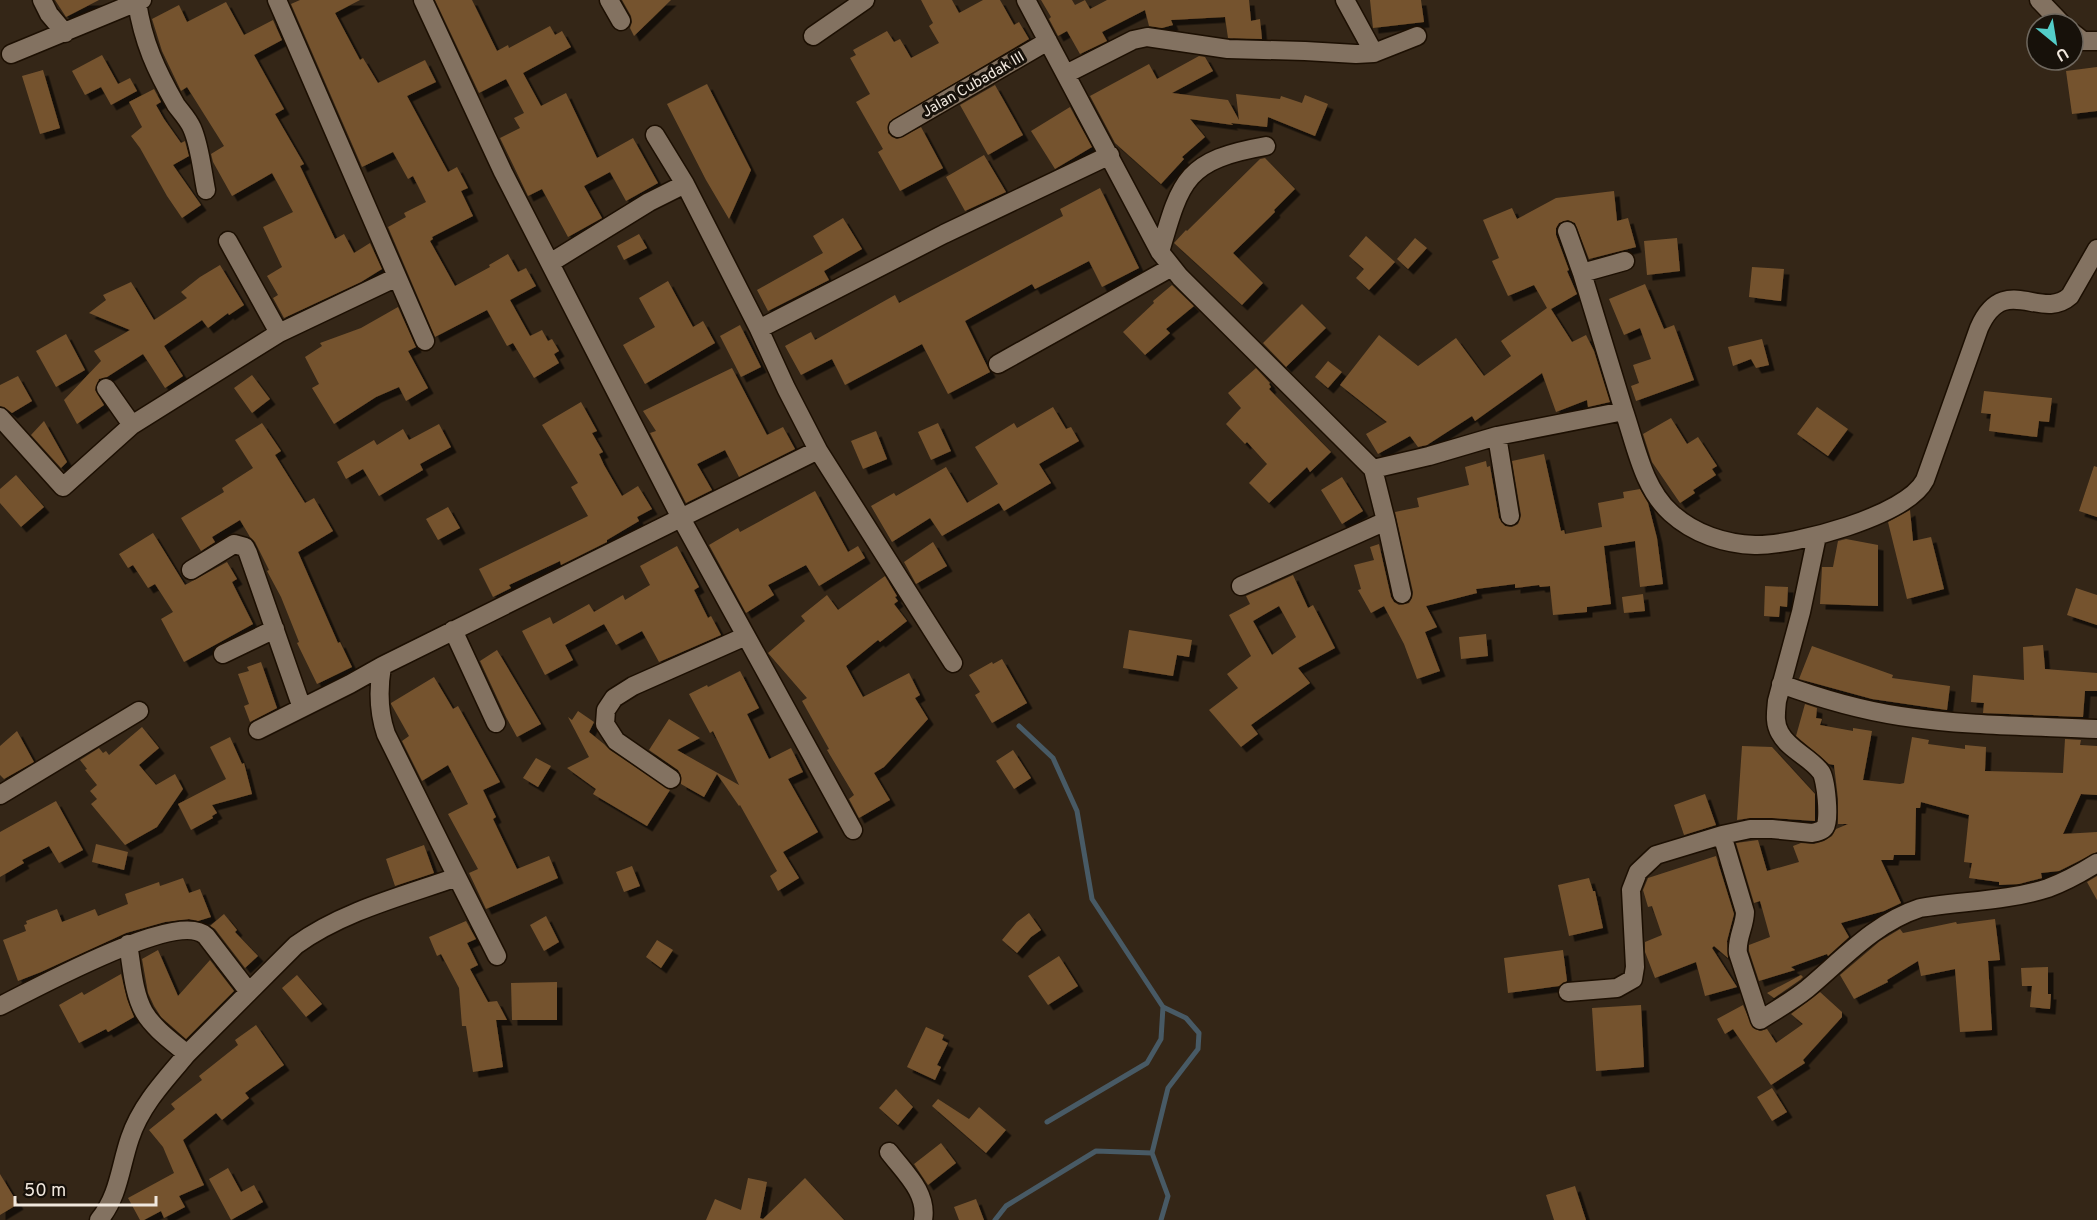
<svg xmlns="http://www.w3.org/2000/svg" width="2097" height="1220" viewBox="0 0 2097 1220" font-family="Overpass,sans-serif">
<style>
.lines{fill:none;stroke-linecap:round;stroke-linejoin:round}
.stream{stroke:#485a65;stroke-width:5}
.building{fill:#75532e;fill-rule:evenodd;filter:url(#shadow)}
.minor-casing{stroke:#1c0f02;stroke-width:21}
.minor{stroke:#837261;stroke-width:18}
.labels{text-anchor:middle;stroke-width:6;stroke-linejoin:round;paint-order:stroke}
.street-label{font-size:15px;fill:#f0e7dd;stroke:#17110a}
</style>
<defs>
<filter id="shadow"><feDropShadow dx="5.5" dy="5.5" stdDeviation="0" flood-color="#0009"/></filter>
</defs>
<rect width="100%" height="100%" fill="#342617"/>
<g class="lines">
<path class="stream" d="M1019,726L1053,758L1077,811L1092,899L1163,1007L1161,1039L1147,1063L1047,1122
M995,1220L1006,1206L1096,1151L1152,1153
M1161,1220L1168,1196L1152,1153L1168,1088L1198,1049L1199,1033L1186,1018L1163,1007"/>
</g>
<path class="building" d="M55,0H99L66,17Z
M300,0H360L335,13L360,60L363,58L378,83L425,60L436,82L407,96L448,172L457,167L468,188L461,191L473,216L432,237L433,239L430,241L455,286L490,267L489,265L508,254L518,272L526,268L536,286L510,300L530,336L542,330L548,341L552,339L559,351L554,354L559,363L534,378L513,343L507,346L487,310L435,337L388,227L406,217L404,213L426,202L413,176L408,179L393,152L362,167L291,4Z
M435,0H472L497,51L508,45L509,48L550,26L555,35L562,31L571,47L523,73L541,106L566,93L597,158L633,138L658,183L626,201L610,172L584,186L602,218L568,237L542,189L528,196L500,138L520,128L514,118L524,113L506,79L479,93Z
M622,0H671L634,36L630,28L632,22L631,16Z
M921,0H952L959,13L983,0H1000L1014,25L1019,22L1029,39L889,122L888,133L892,137L897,139L921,127L943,168L900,191L878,152L883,149L856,102L870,94L850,58L856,55L853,50L887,31L894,42L900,39L911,58L939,43L929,26L933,23Z
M1041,0H1072L1075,5L1085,0L1090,9L1107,0H1249L1251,21L1260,19L1262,39L1228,38L1225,17L1171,20L1173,25L1162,28L1149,26L1145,10L1102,32L1107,41L1080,54L1067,31L1058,36L1049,19L1051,17Z
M1370,0H1421L1424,22L1373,28Z
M226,2L244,35L273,20L282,40L254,55L284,109L275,114L304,164L300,166L335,239L344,234L354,253L370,243L382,269L361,282L284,318L273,298L278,295L267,276L282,267L263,227L293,212L272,173L232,196L213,162L211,154L224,146L187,87L181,91L162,51L152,19L179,5L187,22Z
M102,55L118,84L130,78L137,91L111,105L101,87L85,95L72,71Z
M1199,56L1205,57L1213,71L1172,93L1228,100L1239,120L1236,94L1280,99L1281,96L1302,103L1305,95L1328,104L1315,136L1268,117L1267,127L1231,123L1233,125L1190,119L1205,137L1182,157L1184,159L1161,184L1115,143L1090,96L1149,64L1157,79Z
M2097,67V111L2072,114L2066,71Z
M43,70L60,128L40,134L22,76Z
M707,84L751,170L729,219L706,180L667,104Z
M995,85L1023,135L988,155L960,105Z
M154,89L161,102L156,105L164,119L181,143L185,141L186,145L189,156L173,165L201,205L182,218L167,196L140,148L131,136L142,127L129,102Z
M1070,107L1092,147L1055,169L1031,131Z
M984,155L1006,192L965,211L946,177Z
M1265,158L1295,189L1274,210L1275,212L1233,253L1263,283L1242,305L1174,243L1186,230L1187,231L1260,159Z
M1100,188L1139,268L1102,287L1089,261L1035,289L1032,284L965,321L990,372L948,394L922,344L845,385L832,359L801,375L785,346L811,332L815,340L895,295L899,303L1063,216L1060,209Z
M1614,191L1617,221L1628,218L1636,247L1589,259L1575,223L1568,220L1559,223L1556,228V235L1569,270L1567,271L1577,294L1551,309L1572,342L1586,335L1594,351L1610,402L1588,407L1587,400L1556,412L1542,373L1475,421L1472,416L1427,445L1418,447L1410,436L1378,454L1366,434L1387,422L1340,385L1379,335L1418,366L1456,338L1484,376L1511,356L1501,341L1547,308L1534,285L1508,296L1492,261L1499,258L1483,220L1512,208L1517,219L1556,198Z
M843,218L862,249L824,271L829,280L768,311L757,290L823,253L813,236Z
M639,234L647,248L624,260L617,246Z
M1366,236L1395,262L1369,290L1356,278L1364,269L1349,256Z
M1415,238L1427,248L1408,269L1397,259Z
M1677,238L1680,271L1647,275L1644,241Z
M220,265L244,305L229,315L228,313L208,328L202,320L164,346L183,376L165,388L143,354L107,377L99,379L95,390L104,405L77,424L64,400L101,361L94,351L130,330L89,313L106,300L103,295L131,282L154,320L187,298L181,292L200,277Z
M1752,267L1784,269L1781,301L1749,297Z
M668,281L693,327L703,321L715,343L645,384L623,345L655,327L639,298Z
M1645,284L1664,329L1674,325L1694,380L1636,401L1631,386L1639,383L1633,365L1651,359L1640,328L1624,335L1609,299Z
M1172,285L1194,306L1166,329L1170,333L1145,355L1123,332L1154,303L1153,301Z
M1302,304L1326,328L1286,367L1263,343Z
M398,307L416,347L408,351L428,388L406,401L399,387L376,397L334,424L312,388L319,384L305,357L322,346L320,343L361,328Z
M740,325L761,367L741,377L720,336Z
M66,334L85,370L56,387L36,351Z
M1762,339L1769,365L1756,368L1751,359L1733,366L1728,347Z
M1328,361L1342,372L1328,388L1315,377Z
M732,368L767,435L783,427L795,449L739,477L725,450L697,464L712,490L686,503L650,433L656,431L643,411Z
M1256,368L1270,383L1269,384L1271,387L1269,389L1331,452L1310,472L1307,467L1269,503L1249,483L1267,464L1247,442L1245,444L1226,424L1241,408L1228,393Z
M252,375L270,399L252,413L234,388Z
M18,376L32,401L12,413L4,407L0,406V385Z
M1984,391L2052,398L2049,422L2039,421L2037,437L1989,431L1991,414L1981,413Z
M581,402L597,431L592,433L603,452L599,454L604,465L622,496L638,486L652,509L637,517L639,521L607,540V542L561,565L560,561L509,585L511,588L493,597L479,569L588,516L571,487L578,483L542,425Z
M1053,407L1066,429L1071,427L1079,441L1039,464L1051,483L1004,511L999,503L942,536L930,518L892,542L871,506L894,493L896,496L946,467L967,503L998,484L975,447L1014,423L1017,428Z
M1817,407L1848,429L1828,456L1797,434Z
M1671,418L1687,444L1698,437L1717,466L1712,469L1716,475L1693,490L1695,493L1680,503L1652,462L1643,434Z
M44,421L67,462L61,468L31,435Z
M262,423L281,451L275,455L305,503L314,498L333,531L298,552L338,643L340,642L352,667L317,684L297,643L299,642L281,597L267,571L269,570L255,542L250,537L240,520L212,537L215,542L201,551L181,518L224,492L222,488L253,468L235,440Z
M938,423L951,451L931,460L918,432Z
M439,424L451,447L420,464L423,470L379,496L363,469L346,479L337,462L374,440L377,445L403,429L409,440Z
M876,431L887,459L863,469L851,441Z
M1544,454L1561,531L1564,530L1565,534L1602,527L1598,503L1624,498L1623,492L1640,489L1648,503L1657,538L1663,584L1640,587L1635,541L1604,546L1611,604L1587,607V612L1553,615L1550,586L1540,587L1539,585L1515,588V584L1476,589L1477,593L1426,606L1437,627L1425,632L1440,671L1417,679L1404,644L1384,606L1371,613L1358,590L1361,589L1354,565L1374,560L1370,547L1379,544L1391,597L1394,602L1399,605L1409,603L1412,598L1413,592L1395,512L1419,507L1417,498L1469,485L1465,467L1486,461L1487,467L1490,466L1499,518L1505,526L1512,527L1518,524L1521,515L1512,461Z
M2094,466L2097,467V517L2079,511Z
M16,475L44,507L21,527L0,503V489Z
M1342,477L1363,511L1342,524L1321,490Z
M815,491L848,552L858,546L865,558L819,586L806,565L768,585L774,595L746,613L709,545L738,528L740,532Z
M448,507L460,528L438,540L426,519Z
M1910,510L1913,541L1931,537L1944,589L1907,599L1888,522Z
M153,533L185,585L227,562L237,579L232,582L253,624L184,662L161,619L173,612L155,584L148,588L133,565L128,568L119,554Z
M1846,539L1878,545V606L1820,604L1822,567H1833L1838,541Z
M933,542L947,566L916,584L904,562Z
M677,546L699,587L694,590L708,618L711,616L721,635L659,662L642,631L616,645L604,624L565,645L573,660L545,675L522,631L550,617L553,624L589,604L594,612L623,595L625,600L650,585L640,566Z
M1293,575L1308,608L1313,605L1335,648L1298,668L1310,683L1251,725L1258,734L1241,747L1209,710L1238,688L1227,674L1251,656L1229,615L1250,604L1246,596ZM1279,606L1296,637L1272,655L1253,621Z
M885,576L897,596L895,597L898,601L894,604L907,621L880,642L878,640L846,666L863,697L909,673L920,695L915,698L928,719L884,767L874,773L890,800L859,818L849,799L854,795L827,750L829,749L802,701L807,698L768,653L805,621L801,616L827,595L838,610Z
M1765,586L1788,587L1787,607L1780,606L1779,617L1764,616Z
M2076,588L2097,595V625L2067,615Z
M1643,594L1645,611L1624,613L1622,597Z
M1129,630L1192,640L1189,657L1177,655L1173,676L1123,668Z
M1486,634L1488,656L1461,659L1459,637Z
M2043,645L2045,669L2097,673V691H2085L2083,717L1983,713L1984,703L1971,702L1973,675L2024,680L2023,647Z
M1812,646L1893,675L1892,678L1950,686L1947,710L1872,699L1799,679Z
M497,650L541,724L517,737L506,717L480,661Z
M1002,659L1027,703L992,723L975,695L980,692L969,675L992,662L993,664Z
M261,662L277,708L250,722L244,706L249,704L238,674L249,671L247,667Z
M740,671L759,708L747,714L769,759L791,748L803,772L788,779L818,832L783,852L799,878L778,891L770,876L777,871L740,805L739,806L717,774L704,797L681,784V775L678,770L649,750L669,719L700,738L677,750L739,785L713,731L710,733L689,694L707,685L708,687Z
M434,677L453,709L458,706L500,782L483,790L496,817L493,819L517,869L549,856L558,878L486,909L469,873L478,869L448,814L468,804L448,765L422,781L402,741L409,736L391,704V703Z
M1805,704L1817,708L1816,718L1822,719L1820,725L1853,731V728L1872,731L1863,780L1900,784L1904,783L1912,737L1929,740L1928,744L1965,749V745L1986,747L1985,771L2063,773L2065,739L2081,740L2080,745L2097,746V795L2081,794L2063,834L2097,832V852L2059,871L2041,873L2042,878L2019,884L1999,885V882L1969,878L1972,863L1964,862L1969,815L1921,802L1920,808H1916L1915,855H1894L1893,860H1881L1901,903L1884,911L1841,923L1849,937L1828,956L1827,954L1791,967L1795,970L1759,981L1749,951V945L1770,937L1760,901L1754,903L1736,843L1758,840L1767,871L1799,862L1793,846L1801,843L1814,844L1824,841L1832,836L1836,829L1848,824H1838V799L1834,765L1829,764L1796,736Z
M578,711L594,722L589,732L604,744L610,750L670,790L647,826L593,794L596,789L567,768L589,757L568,717L572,720Z
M142,727L159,748L139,765L156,785L175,774L183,789L157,827L125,845L91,804L97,799L90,791L97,785L85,770L87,769L80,760L99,748L103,753L106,751L109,755Z
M17,731L34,762L4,779L0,775V746Z
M230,737L242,764L244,763L252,794L212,805L217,813L212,816L213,818L191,830L178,804L226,779L210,747Z
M1742,746L1772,747L1815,794V821L1772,818H1750L1737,820Z
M1013,750L1031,778L1014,789L996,761Z
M536,758L551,766L538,787L523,778Z
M1705,794L1716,825L1684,835L1674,805Z
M56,801L83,850L59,863L49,846L22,860L24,863L0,877V832Z
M96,844L128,852L124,870L92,862Z
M424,845L434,873L395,886L386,859Z
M1716,856L1734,914L1727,941L1728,958L1714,946L1712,948L1737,987L1705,996L1696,962L1655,978L1645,952V942L1662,935L1652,906L1648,907L1643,890L1648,878Z
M632,866L640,886L624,892L616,872Z
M2097,876V900L2087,882Z
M183,878L189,893L200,889L211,917L198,921L189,919L165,922L126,933L41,972L18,981L3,940L26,931L24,925L27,924L26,921L57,909L62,922L95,909L98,916L128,904L125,894L159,882L160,886Z
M1589,878L1593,891H1595L1603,928L1569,936L1558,885Z
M1029,913L1041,930L1031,937L1017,953L1002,940L1017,922Z
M224,914L237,930L235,932L258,956L245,968L215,929L210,926Z
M546,916L559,942L544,951L530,925Z
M1995,919L2000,960L1988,961L1992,1030L1960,1032L1955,969L1921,976L1918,961L1887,980L1888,982L1854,999L1840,975L1880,941L1900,929L1903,933L1956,922L1957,924Z
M466,921L476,939L467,943L478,965L470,969L488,1002L497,1001L507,1020H496L503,1067L473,1072L466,1026H462L459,988L441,954L437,956L429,937Z
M657,940L673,950L661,968L646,957Z
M158,950L178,996L210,960L234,991L186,1039L161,1017L154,1006L148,993L142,959Z
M1563,950L1567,981L1559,986L1508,993L1504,958Z
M1059,956L1078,986L1048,1005L1028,976Z
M2048,967V994H2051L2050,1009L2030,1007L2032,986H2022L2021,968Z
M121,974L127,999L134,1017L108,1032L106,1029L79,1043L59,1005L82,992L84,995Z
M297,975L322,1004L306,1017L282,988Z
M1801,975L1803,977L1800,980L1774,998L1767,993Z
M557,982V1020H512L511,983Z
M1820,992L1842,1012V1017L1803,1060L1805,1063L1771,1085L1733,1029L1725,1034L1717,1019L1743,1005L1753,1028L1760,1031L1767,1029L1776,1043L1803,1024L1791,1014Z
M1641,1005L1644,1067L1596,1071L1592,1008Z
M256,1025L284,1065L245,1093L249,1098L222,1120L216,1113L183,1140L204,1185L179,1196L185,1207L164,1218L161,1211L144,1220H140L128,1198L174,1173L163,1147L149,1130L175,1109L171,1104L202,1080L199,1076L238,1045L235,1040Z
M926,1027L944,1035L942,1040L948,1043L937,1065L941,1067L935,1080L907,1067Z
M1772,1088L1787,1112L1772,1121L1757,1097Z
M896,1089L913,1107L898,1125L879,1108Z
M938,1099L969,1119L979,1107L1006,1130L986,1153L932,1106Z
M941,1143L956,1163L928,1185L914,1164Z
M228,1168L241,1192L254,1185L263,1202L231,1220L209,1179Z
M0,1174L18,1204L0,1215Z
M748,1178L767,1182L760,1218L763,1219L805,1178L844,1220H706L715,1199L741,1210Z
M1575,1186L1586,1220H1554L1546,1195Z
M976,1199L984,1220H959L954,1207Z"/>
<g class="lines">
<g class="minor-casing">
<path id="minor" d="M42,0L49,14L65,33
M277,0L425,341
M423,0L503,172L681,518L853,830
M609,0L621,21
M1026,0L1160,252L1180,277L1373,469L1429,456L1497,436L1624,411C1636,446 1643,488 1671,513C1694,534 1725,544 1755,545C1793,546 1907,516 1925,480L1979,328C2004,271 2041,322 2070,296L2097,249
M1345,0L1374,53
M2039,0L2062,24
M137,2C143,42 156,70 176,105C181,112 188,119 192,128C200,146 202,170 206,190
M2073,33L2083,41H2097
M813,36L865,0
M11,54L142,0
M1066,74L1133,40L1147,37L1228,49L1305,51L1356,54L1374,53L1417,36
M898,128L1048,41
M655,135L685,184
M1567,231L1582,273L1624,411
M228,241L279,333L397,277
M1160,252C1181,179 1186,160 1266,146
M550,263L649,202L685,184L759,329
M1582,273L1625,261
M998,364L1172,267
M106,388L132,425
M0,417L63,487L132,425L279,333
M1497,436L1510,516
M818,450L953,663
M1386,521L1402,594
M191,570L234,544L245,547L248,553L302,708
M1241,586L1386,521L1373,469
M453,630L496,723
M223,654L275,629
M1781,684C1819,698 1860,710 1900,716C1965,726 2032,726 2097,729
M258,730L350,684L382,666
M671,779L616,741L605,724L606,710L614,698L633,686L746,636
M0,795L139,711
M1722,835L1745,912C1745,926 1736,939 1738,953L1760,1020C1776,1010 1792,1001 1807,989C1843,959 1874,923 1920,908C1961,901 2008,901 2048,888C2065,882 2081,873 2097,863
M457,877L497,956
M1568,992L1617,988L1633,979L1635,967L1631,890L1638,872L1656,855L1722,835L1750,829H1772L1812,833C1817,832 1822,831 1825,827C1830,820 1826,779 1821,772C1810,757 1789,750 1780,733C1774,723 1776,712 1777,701L1801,612L1817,536
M0,1006C33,990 177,909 206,936L249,992
M187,1054L296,945C343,911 403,896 457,877L386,734C378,711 378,690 382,666L818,450L786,388L759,329L944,234L1110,155
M889,1152C905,1173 928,1193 923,1220
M99,1220C119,1196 120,1167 130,1138C141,1105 165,1080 187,1054C173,1042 154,1029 144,1012C133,992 132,966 128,944"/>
</g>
<use href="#minor" class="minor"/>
</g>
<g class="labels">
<g class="street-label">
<text transform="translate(973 84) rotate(-30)" y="5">Jalan Cubadak III</text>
</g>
</g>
<g transform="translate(2055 42) rotate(150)"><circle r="28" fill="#17110a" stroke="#6e675e" stroke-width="1.5"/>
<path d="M0-4.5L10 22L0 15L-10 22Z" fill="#53cdc9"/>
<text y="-9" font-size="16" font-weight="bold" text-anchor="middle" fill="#f0e7dd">U</text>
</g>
<path d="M15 1196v9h141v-9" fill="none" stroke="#f0e7dd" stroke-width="3"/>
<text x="24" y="1196" font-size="18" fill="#f0e7dd" stroke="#17110a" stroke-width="4.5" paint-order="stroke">50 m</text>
</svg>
